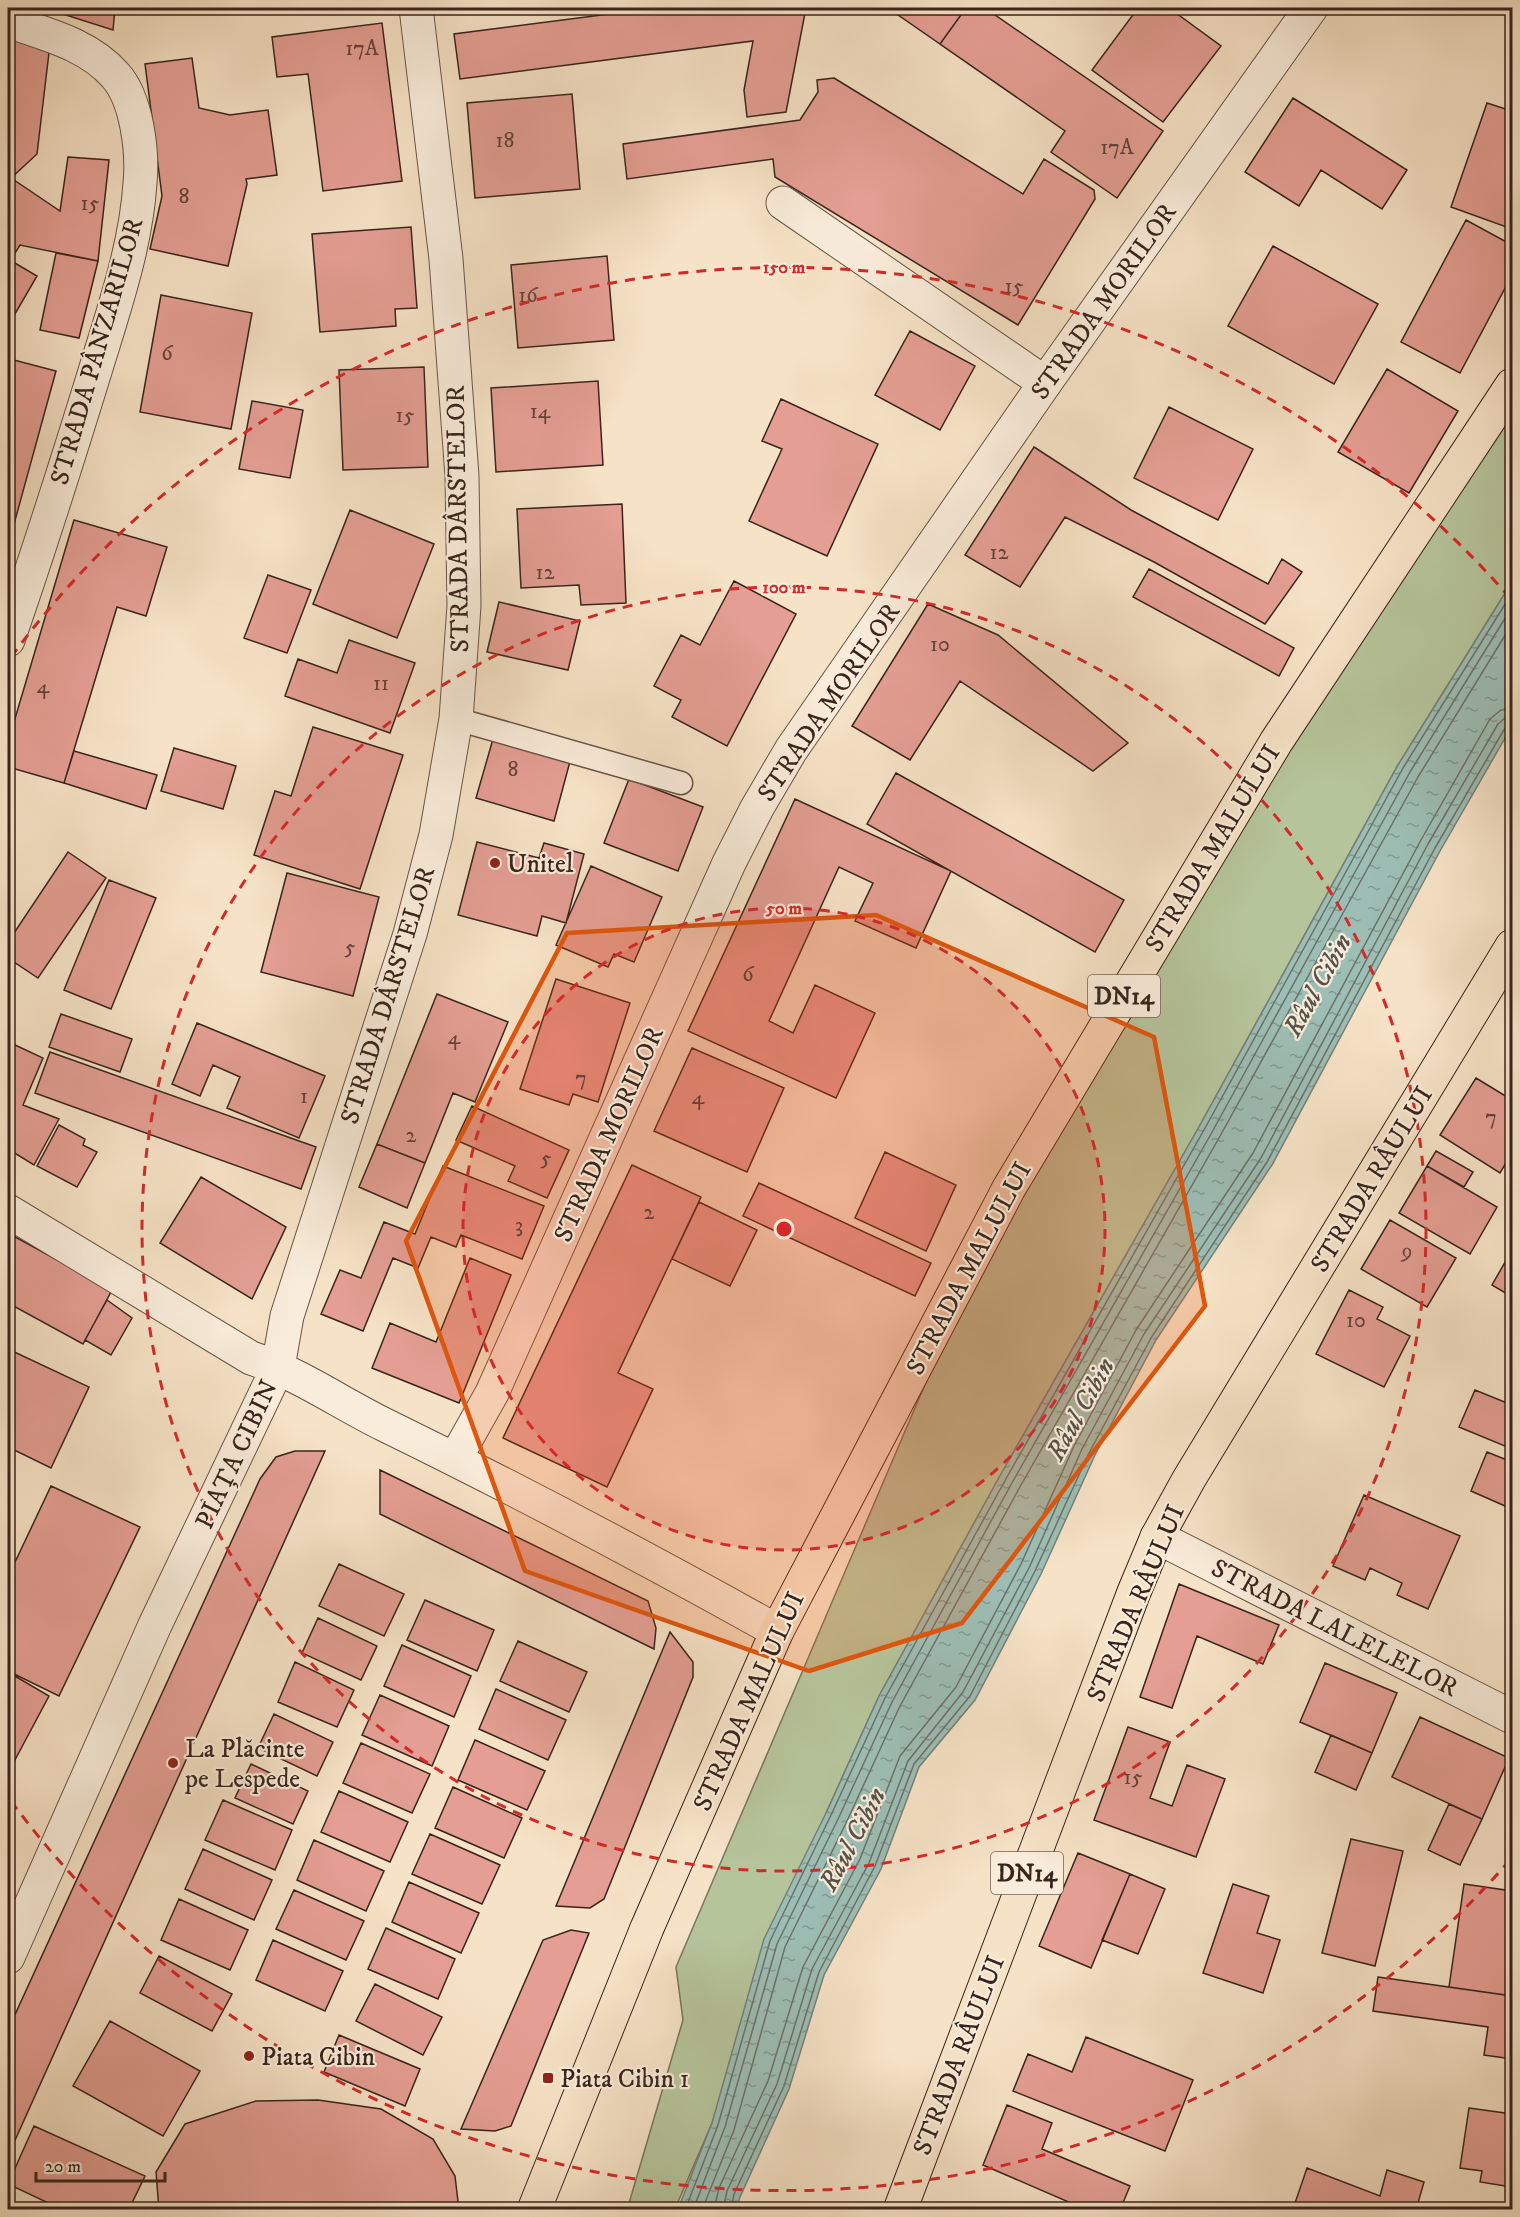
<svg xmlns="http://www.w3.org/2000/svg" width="1520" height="2217" viewBox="0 0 1520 2217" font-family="'IM FELL DW Pica',serif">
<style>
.grass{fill:#b6c49b;stroke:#78745c;stroke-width:1.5}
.water{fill:url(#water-ripples);stroke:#758078;stroke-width:1.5}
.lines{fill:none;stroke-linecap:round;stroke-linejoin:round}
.shore{stroke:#6b7168;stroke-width:1.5}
.building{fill:#e49e93;stroke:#39241c;stroke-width:1.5}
.service-casing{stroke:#685446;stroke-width:25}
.minor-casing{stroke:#685446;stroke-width:35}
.tertiary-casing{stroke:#685446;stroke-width:35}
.primary-casing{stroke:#39241c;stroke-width:35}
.service{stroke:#f9ecda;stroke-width:22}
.minor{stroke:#f9ecda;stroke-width:33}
.tertiary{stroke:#f9ecda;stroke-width:33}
.primary{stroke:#f6e2c6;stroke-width:33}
.marked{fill:#df560d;fill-opacity:0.2;stroke:#df560d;stroke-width:4.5;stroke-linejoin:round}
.ring{fill:none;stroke:#d62828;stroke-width:3;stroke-dasharray:10 8}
.poi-dot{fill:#8f2418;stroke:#f9ecda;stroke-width:2}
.labels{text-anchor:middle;stroke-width:4.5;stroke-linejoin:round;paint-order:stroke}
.number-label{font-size:22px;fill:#64423a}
.shield{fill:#f9ecda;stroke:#736055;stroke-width:1.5}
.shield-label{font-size:24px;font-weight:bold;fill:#39241c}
.street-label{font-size:26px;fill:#39241c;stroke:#f9ecda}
.poi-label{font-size:26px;fill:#39241c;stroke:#f9ecda;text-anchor:start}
.water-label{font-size:27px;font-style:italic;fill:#57524a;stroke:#f9ecda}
.centre{fill:#d62828;stroke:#f9ecda;stroke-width:3}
.ring-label{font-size:18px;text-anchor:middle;font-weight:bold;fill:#d62828;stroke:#f9ecda;stroke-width:4.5;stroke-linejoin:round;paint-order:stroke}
</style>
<defs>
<pattern id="water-ripples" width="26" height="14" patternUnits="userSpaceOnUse" patternTransform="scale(1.5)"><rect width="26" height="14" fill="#9dbeb5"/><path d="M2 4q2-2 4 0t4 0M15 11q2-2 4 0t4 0" fill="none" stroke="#819a92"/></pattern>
</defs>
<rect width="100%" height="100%" fill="#f6e2c6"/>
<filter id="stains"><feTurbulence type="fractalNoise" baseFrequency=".00333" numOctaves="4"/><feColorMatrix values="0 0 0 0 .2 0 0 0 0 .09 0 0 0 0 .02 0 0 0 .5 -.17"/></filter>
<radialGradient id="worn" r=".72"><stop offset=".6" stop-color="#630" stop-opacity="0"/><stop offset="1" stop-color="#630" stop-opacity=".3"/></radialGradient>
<path class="grass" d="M1512,385V582L1398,765L1199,1127L1001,1474L879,1696L827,1811L712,2123L675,2209L627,2210L683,2020L676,1967L1009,1188Z"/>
<path class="water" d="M1512,582V726L1440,851L1272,1165L1156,1340L1095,1455L1041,1574L975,1700L919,1767L881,1869L824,1975L789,2089L740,2197L736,2209H678L712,2123L764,1939L827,1811L879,1696L1001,1474L1199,1127L1398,765Z"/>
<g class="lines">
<path class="shore" d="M685,2210L718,2125L770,1941L832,1813L885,1698L1007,1477L1204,1130L1403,768L1512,593
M693,2210L725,2127L777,1944L839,1817L892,1702L1013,1481L1211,1134L1410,772L1512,607
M702,2210L734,2130L785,1947L847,1821L900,1706L1021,1485L1219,1138L1418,777L1512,624
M714,2210L719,2188L768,2081L803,1967L860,1859L900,1756L956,1687L1021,1564L1074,1446L1136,1330L1253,1153L1421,840L1490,719L1501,710L1512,708
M723,2210L727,2191L777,2084L812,1969L869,1863L908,1761L963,1692L1029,1568L1082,1449L1144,1334L1261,1158L1428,844L1498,724L1505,718L1512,717
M731,2210L734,2194L784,2086L819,1972L875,1866L914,1764L970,1696L1035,1571L1089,1453L1151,1338L1267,1162L1435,848L1505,728L1512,724"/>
</g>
<path class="building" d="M44,8H115L113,30Z
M656,8H806L786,112L747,117L744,90L753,41L460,79L454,34Z
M888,8H966L940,44Z
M966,8H985L1163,131L1117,198L1051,152L1065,131L940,44Z
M1138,8H1169L1221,46L1163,122L1092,70Z
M382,23L402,181L323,191L308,74L277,77L272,37Z
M8,31L50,44L37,154L10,179L8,176V96L11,84L8,82Z
M192,58L199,108L230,115L268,110L277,175L246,179L247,184L228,266L150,249L162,196L145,64Z
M834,78L1023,194L1044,159L1094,190L1095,199L1018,325L775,177L773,159L627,179L623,144L800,120L818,92L817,80Z
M572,94L580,189L475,198L467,103Z
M1293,98L1407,170L1382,209L1321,170L1299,206L1245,172Z
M1487,103L1512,111V229L1451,207Z
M68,157L109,160L98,261L20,245L12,258L8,255V190L14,180L60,211Z
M1466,220L1512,245V275L1460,373L1401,342Z
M411,227L417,308L395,309L396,326L320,332L312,234Z
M1273,246L1378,304L1334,384L1228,326Z
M56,253L98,261L79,338L40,330Z
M607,256L614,340L518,348L511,265Z
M8,259L37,276L8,326Z
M161,295L252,313L231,429L140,412Z
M910,331L975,366L940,430L875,395Z
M10,359L56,371L8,546V369Z
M424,367L428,467L343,470L339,370Z
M1387,369L1458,411L1409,493L1338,452Z
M598,381L603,465L496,472L491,388Z
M781,399L878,444L827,556L749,521L782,449L762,441Z
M252,401L303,410L290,478L239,469Z
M1169,407L1253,449L1218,520L1134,478Z
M1034,447L1131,510L1268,584L1282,559L1302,572L1265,624L1154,562L1065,517L1020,587L965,555Z
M622,504L626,603L581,605L579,585L521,588L517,509Z
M350,510L434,544L397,638L313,604Z
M74,520L167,547L146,616L117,607L64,783L8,767V742Z
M1149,569L1294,648L1279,676L1133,597Z
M268,575L311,590L287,653L244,638Z
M734,581L796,614L727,746L672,717L681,700L654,686L681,635L700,645Z
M499,602L580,621L568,670L487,652Z
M928,604L998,635L1128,743L1093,771L960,681L910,760L852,726Z
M349,640L415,663L390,733L285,696L298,659L337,673Z
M313,727L403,755L360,889L254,855L275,791L291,796Z
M495,732L572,754L554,821L476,798Z
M174,748L236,766L223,809L161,791Z
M74,751L157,775L146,809L64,783Z
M896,773L1124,900L1095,952L867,824Z
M629,779L703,807L678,871L604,843Z
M795,799L951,871L916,948L855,921L873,883L839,867L769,1021L793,1033L815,985L875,1013L836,1098L688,1031Z
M477,842L539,858L544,843L584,854L566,923L542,916L537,936L458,915Z
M68,852L106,878L38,978L8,958V942Z
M591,866L662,897L634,962L614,954L608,967L556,945Z
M287,873L379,897L353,996L261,972Z
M109,880L156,898L111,1009L64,990Z
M556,979L630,1003L598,1102L573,1094L569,1105L520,1089Z
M437,994L508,1022L475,1102L453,1093L425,1163L377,1144Z
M61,1014L132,1039L120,1072L49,1047Z
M197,1023L325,1076L299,1138L227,1108L240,1077L213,1065L200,1096L172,1084Z
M13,1044L43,1058L23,1105L59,1119L34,1165L8,1149V1054Z
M692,1048L784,1088L747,1172L654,1131Z
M50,1052L316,1147L301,1189L35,1093Z
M1476,1078L1512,1100V1153L1500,1173L1440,1135Z
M472,1106L569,1150L547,1198L508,1181L515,1166L456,1140Z
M59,1125L85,1139L83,1145L97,1152L77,1187L37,1166Z
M377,1144L425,1163L407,1208L359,1187Z
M1436,1151L1473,1172L1464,1187L1427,1166Z
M885,1152L956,1185L926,1251L855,1218Z
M632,1165L701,1197L618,1373L653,1389L607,1487L503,1438Z
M443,1166L544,1206L522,1259L461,1235L456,1247L431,1237L418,1268L393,1258L363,1331L321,1314L340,1270L361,1278L384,1222L415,1234Z
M1427,1166L1497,1207L1470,1254L1399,1213Z
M201,1177L286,1227L252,1299L160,1243Z
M759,1183L931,1263L915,1296L743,1216Z
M699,1202L757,1230L730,1286L672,1259Z
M1390,1220L1456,1258L1427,1307L1361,1269Z
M8,1233L112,1290L83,1344L8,1303Z
M1512,1250V1297L1492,1285Z
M470,1258L511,1275L459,1403L372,1368L390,1323L436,1342Z
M1349,1290L1383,1307L1377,1319L1410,1336L1384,1387L1316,1354Z
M107,1300L132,1318L111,1355L85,1340Z
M8,1349L89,1387L51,1468L8,1447Z
M1475,1390L1512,1405V1449L1459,1427Z
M295,1451H325L12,2147L8,2145V2030L260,1479L276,1457Z
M1487,1452L1512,1462V1509L1471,1491Z
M380,1470L648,1601L656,1628L654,1649L380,1514Z
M51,1486L140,1527L59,1696L8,1671V1577Z
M1364,1495L1460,1536L1428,1609L1397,1595L1402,1583L1370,1568L1365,1580L1333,1566Z
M339,1564L404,1594L384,1636L319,1606Z
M1179,1584L1279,1625L1263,1664L1197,1636L1172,1708L1140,1697Z
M425,1600L494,1630L477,1671L407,1640Z
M318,1618L377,1646L361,1680L302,1653Z
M670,1632L693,1662V1677L604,1899L590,1908L556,1906Z
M518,1641L587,1672L569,1712L500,1681Z
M402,1645L471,1676L454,1717L384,1686Z
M295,1662L354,1690L337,1727L278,1702Z
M1325,1663L1397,1693L1372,1753L1300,1722Z
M8,1672L49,1696L8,1773Z
M496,1689L566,1720L548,1760L479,1729Z
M380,1695L449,1726L432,1766L362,1735Z
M274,1714L333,1742L317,1776L258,1748Z
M1420,1717L1509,1758L1482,1819L1392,1777Z
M1128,1727L1170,1742L1150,1798L1172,1806L1187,1765L1225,1779L1196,1857L1094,1820Z
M1331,1735L1372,1753L1356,1790L1315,1772Z
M475,1740L545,1771L527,1810L458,1780Z
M361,1743L430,1774L412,1813L343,1783Z
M251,1764L308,1791L293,1824L235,1798Z
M453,1787L522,1818L504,1858L435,1828Z
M339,1791L408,1822L390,1862L321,1832Z
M223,1800L292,1830L275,1870L205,1840Z
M1449,1804L1482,1819L1460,1865L1428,1850Z
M430,1834L500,1865L482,1904L412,1874Z
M1351,1839L1403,1851L1375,1966L1322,1953Z
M314,1840L384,1871L366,1911L297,1880Z
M203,1849L272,1880L254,1920L185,1889Z
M1078,1853L1130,1874L1091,1968L1039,1946Z
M1130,1874L1165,1889L1138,1954L1102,1940Z
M409,1882L479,1913L461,1953L392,1922Z
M1233,1884L1269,1896L1257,1933L1280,1940L1263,1993L1203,1973Z
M1464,1884L1512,1891V1996L1449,1987Z
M294,1890L364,1921L346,1960L276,1929Z
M179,1899L248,1930L230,1970L161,1940Z
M386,1928L455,1959L438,1999L368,1969Z
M571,1930L589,1933L511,2126L495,2131L461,2129L543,1940Z
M273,1940L343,1971L325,2011L256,1980Z
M159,1956L232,1994L212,2031L140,1993Z
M1378,1977L1512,1996V2059L1484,2055L1488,2027L1373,2011Z
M375,1984L442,2017L423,2055L356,2021Z
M110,2021L200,2071L163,2136L73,2086Z
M339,2035L420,2069L405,2106L324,2072Z
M1086,2037L1193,2080L1165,2151L1013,2091L1028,2054L1072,2072Z
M318,2100L381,2109L433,2139L455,2176L459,2210H159L156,2172L185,2124L256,2101Z
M1007,2105L1052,2123L1042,2149L1130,2186L1120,2210H1087L983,2165Z
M1469,2108L1512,2114V2187L1480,2182L1482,2171L1460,2168Z
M34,2126L145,2176L131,2205L142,2210H63L8,2184Z
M1307,2168L1380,2196L1387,2170L1424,2182L1416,2210H1304L1294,2206Z"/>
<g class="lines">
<g class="service-casing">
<path id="service" d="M456,719L681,783"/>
</g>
<g class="minor-casing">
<path id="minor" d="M8,21C45,34 88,44 115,75C137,99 143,152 140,183C136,246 114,309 96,368C68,459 39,550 8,640
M783,203L1045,383
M278,1367L287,1316L410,934L436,835L456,719L464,606L462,476L446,259L416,8
M1157,1537L1512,1717"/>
</g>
<g class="tertiary-casing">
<path id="tertiary" d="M8,1211L251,1358C298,1373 340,1403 385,1425C518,1490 648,1559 777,1631
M455,1459L492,1393L729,863L757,808L791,750L1045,383L1311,8
M8,1957L155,1625L278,1367"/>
</g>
<g class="primary-casing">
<path id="primary" d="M534,2210L647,1928L777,1631L1009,1188L1276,742L1512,385
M900,2210L1134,1592L1157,1537L1189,1479L1512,946"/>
</g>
<use href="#service" class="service"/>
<use href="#minor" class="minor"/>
<use href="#tertiary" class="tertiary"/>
<use href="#primary" class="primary"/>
</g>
<path class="marked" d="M876,915L1154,1037L1205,1306L962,1623L809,1671L525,1571L406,1241L567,933Z"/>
<circle cx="784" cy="1229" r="321" fill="#d62828" fill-opacity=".12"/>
<g class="ring">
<circle cx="784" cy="1229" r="321"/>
<circle cx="784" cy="1229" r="642"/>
<path d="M1510 1860A962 962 0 0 1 11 1801M11 657A962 962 0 0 1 1510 598"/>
</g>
<g class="poi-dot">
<circle cx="495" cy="863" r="6"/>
<circle cx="173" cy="1763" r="6"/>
<circle cx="249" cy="2056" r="6"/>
<rect x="542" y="2072" width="12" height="12" rx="3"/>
</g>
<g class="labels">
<g class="number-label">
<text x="362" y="55">17A</text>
<text x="505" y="147">18</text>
<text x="1117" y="154">17A</text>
<text x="184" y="203">8</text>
<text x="90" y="210">15</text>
<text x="1014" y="293">15</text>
<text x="528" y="302">16</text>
<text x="167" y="360">6</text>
<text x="540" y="418">14</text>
<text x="405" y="422">15</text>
<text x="999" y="559">12</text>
<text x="545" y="579">12</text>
<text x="940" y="651">10</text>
<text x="381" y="690">11</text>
<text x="43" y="693">4</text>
<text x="513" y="776">8</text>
<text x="350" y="954">5</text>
<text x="748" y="981">6</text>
<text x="454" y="1044">4</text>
<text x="581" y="1085">7</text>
<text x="304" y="1103">1</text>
<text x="698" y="1104">4</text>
<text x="1491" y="1124">7</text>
<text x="411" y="1142">2</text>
<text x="546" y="1165">5</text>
<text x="649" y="1219">2</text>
<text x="519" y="1232">3</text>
<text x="1407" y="1258">9</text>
<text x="1356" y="1327">10</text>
<text x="1133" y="1784">15</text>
</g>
<g class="shield">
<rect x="1088" y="975" width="72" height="42" rx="4.5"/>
<rect x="991" y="1852" width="72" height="42" rx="4.5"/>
</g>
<g class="shield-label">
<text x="1124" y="1004">DN14</text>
<text x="1027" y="1881">DN14</text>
</g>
<g class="street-label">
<text transform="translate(1103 301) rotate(-55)" y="9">STRADA MORILOR</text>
<text transform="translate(96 351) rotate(-74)" y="9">STRADA PÂNZARILOR</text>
<text transform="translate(457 519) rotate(-91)" y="9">STRADA DÂRSTELOR</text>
<text transform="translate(828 702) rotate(-56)" y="9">STRADA MORILOR</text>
<text transform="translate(1212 848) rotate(-59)" y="9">STRADA MALULUI</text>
<text transform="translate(387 995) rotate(-73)" y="9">STRADA DÂRSTELOR</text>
<text transform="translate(608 1134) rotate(-66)" y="9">STRADA MORILOR</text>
<text transform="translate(1371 1179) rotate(-59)" y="9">STRADA RÂULUI</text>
<text transform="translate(968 1268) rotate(-62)" y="9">STRADA MALULUI</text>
<text transform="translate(236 1454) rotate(-65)" y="9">PIAȚA CIBIN</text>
<text transform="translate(1135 1603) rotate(-67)" y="9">STRADA RÂULUI</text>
<text transform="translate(1335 1627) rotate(27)" y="9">STRADA LALELELOR</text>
<text transform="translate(748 1701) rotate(-66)" y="9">STRADA MALULUI</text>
<text transform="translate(958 2055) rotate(-69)" y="9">STRADA RÂULUI</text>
</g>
<g class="poi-label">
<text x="507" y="872">Unitel</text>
<text x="185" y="1757">La Plăcinte<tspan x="185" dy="30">pe Lespede</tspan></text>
<text x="261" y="2065">Piata Cibin</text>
<text x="560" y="2087">Piata Cibin 1</text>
</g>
<g class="water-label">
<text transform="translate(1317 985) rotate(-61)" y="9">Râul Cibin</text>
<text transform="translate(1080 1409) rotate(-61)" y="9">Râul Cibin</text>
<text transform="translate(852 1839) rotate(-62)" y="9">Râul Cibin</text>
</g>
</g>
<circle cx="784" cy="1229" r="9" class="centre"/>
<g class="ring-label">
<text x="784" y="273">150 m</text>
<text x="784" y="593">100 m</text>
<text x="784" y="914">50 m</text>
</g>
<rect width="1520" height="2217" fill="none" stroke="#f6e2c6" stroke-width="30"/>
<rect x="9" y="9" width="1502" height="2199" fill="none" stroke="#39241c" stroke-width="3"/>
<rect x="15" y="15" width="1490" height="2187" fill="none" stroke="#39241c" stroke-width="1.5"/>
<path d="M36 2172v9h129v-9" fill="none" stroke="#39241c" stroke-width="3"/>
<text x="45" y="2172" font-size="18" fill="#39241c" stroke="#f9ecda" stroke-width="4.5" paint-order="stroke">20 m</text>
<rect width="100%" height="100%" filter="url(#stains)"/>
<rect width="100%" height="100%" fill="url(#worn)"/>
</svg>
